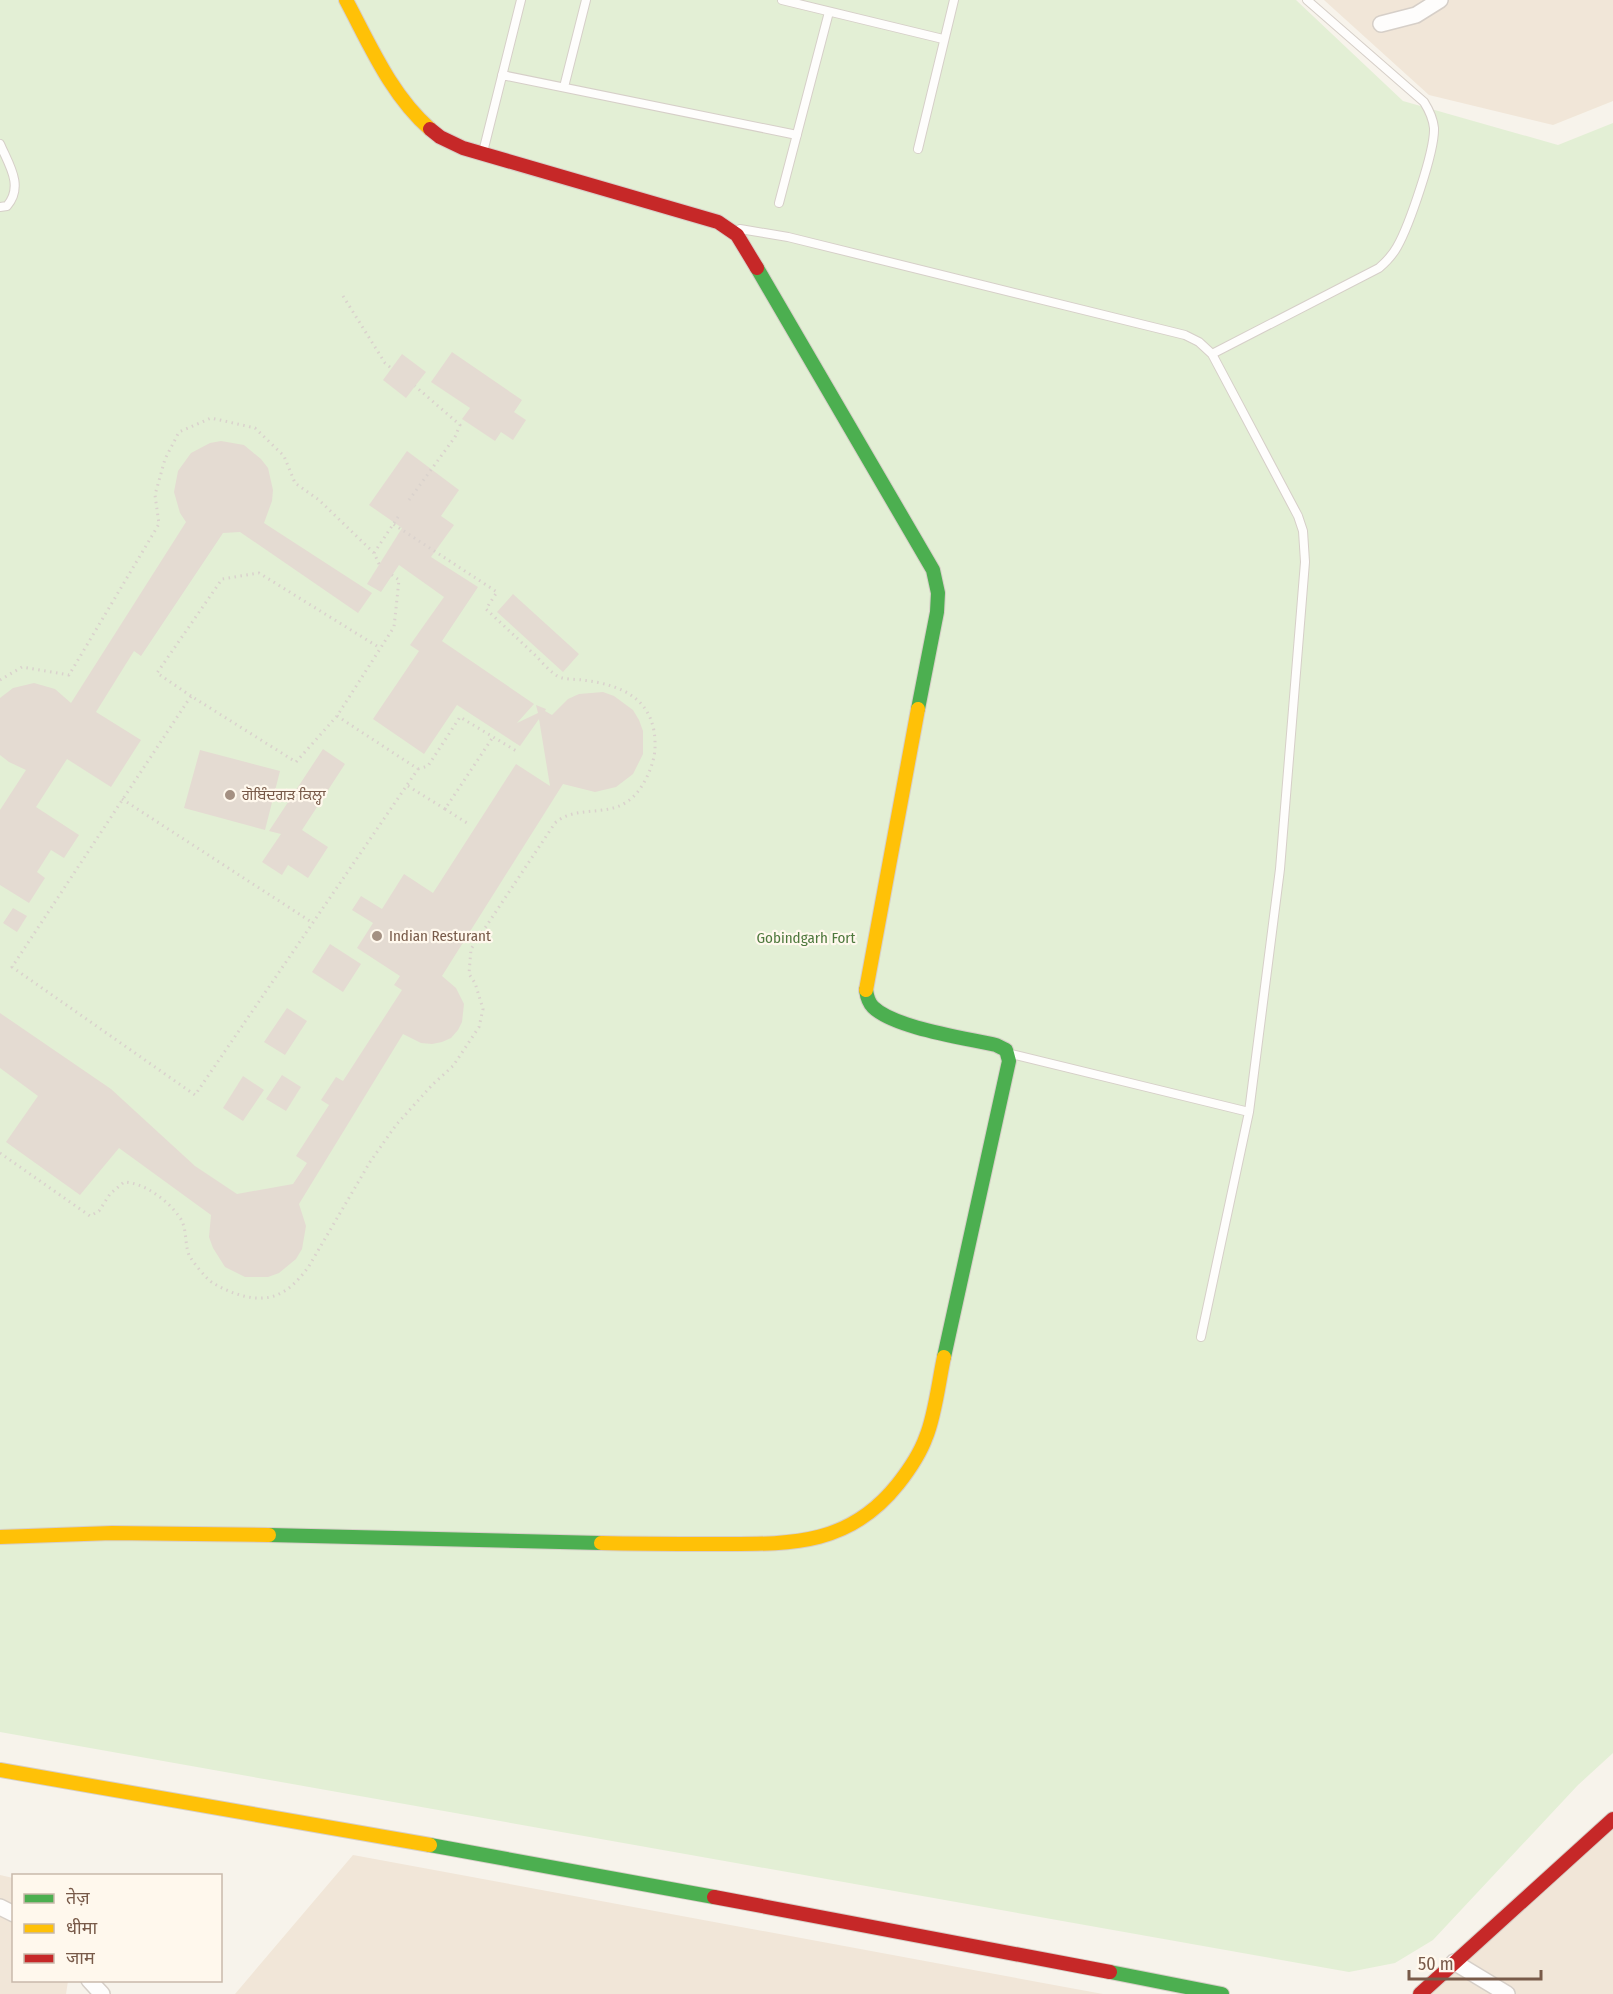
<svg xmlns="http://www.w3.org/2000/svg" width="1613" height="1994" viewBox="0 0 1613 1994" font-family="'Fira Sans Condensed','Noto Sans Devanagari','Noto Sans Gurmukhi',sans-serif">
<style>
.residential{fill:#f1e6d8}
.green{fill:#e3efd5}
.building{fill:#e4dbd2}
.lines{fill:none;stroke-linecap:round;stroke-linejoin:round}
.lane-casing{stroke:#d6cfc8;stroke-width:10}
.street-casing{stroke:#d6cfc8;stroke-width:18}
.fast-casing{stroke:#d7cfc8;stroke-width:16}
.slow-casing{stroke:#d7cfc8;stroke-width:16}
.jam-casing{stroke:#d7cfc8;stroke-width:16}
.path{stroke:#dad2cd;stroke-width:3;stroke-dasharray:1.5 4.5;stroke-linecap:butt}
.lane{stroke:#fefdfc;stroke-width:8}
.street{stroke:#fefdfc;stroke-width:15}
.fast{stroke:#4caf50;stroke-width:14}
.slow{stroke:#ffc107;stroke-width:14}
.jam{stroke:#c62828;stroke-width:14}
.poi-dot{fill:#a49082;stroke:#fff8ed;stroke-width:2}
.labels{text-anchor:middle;stroke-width:4.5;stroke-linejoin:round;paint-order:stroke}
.poi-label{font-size:15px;fill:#785a49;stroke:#fff8ed;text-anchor:start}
.park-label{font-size:15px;fill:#4e793d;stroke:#fff8ed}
</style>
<rect width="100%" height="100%" fill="#f7f3eb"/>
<path class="residential" d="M1324,0H1613V101L1553,125L1429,95Z
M1613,1822V1994H1430Z
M353,1855L1103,1994H235Z
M0,1875L13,1878L14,1980L68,1981L66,1994H0Z"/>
<path class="green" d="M0,0H1296L1403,101L1558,145L1613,123V1753L1578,1785L1433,1940L1395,1963L1349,1972L0,1732Z"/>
<path class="building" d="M452,352L522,400L514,412L526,420L513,440L501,432L495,441L462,419L470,408L431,382Z
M402,354L426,372L406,398L383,380Z
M221,441L244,445L261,459L268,468L273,490L272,501L264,523L372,593L358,613L240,532L223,533L141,656L134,651L96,712L141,740L111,787L67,759L36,807L79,835L64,858L51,850L37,872L45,878L29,903L0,885V810L26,770L9,762L0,755V698L13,688L34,683L55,689L71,703L186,522L180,513L174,492L178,471L191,453L210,443Z
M407,451L459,490L441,516L454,525L431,557L478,587L442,641L534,704L517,723L538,713L536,705L546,709L545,711L552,715L568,699L579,694L603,692L614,696L633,710L639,720L643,731V754L633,774L616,787L595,792L563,784L442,976L456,988L464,1004L462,1022L458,1030L451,1038L442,1042L432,1044L421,1043L403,1034L299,1204L306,1226L302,1249L296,1259L279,1273L268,1277H245L225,1267L213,1248L209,1237L211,1215L119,1148L80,1195L6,1142L38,1096L0,1068V1013L111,1089L195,1166L237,1194L293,1184L307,1163L296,1156L329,1105L321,1100L336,1077L343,1081L402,990L394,985L400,976L357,948L373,923L352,910L361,896L382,909L404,874L433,893L516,764L550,786L539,719L520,746L457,705L424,754L373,719L419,651L410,645L444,597L399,565L381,592L367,584L402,528L369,505Z
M513,594L579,654L563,672L497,612Z
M323,749L345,764L302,830L328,847L308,878L288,865L282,875L262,862L281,834L269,831Z
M200,750L280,771L265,830L184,808Z
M13,908L27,916L17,932L3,923Z
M330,944L361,964L343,992L312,972Z
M287,1008L307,1021L285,1055L264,1042Z
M282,1075L301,1087L286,1111L266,1099Z
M243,1076L264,1090L243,1121L223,1108Z"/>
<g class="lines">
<g class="lane-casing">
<path id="lane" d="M782,0L943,39
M502,75L797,135
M564,87L586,0
M0,144C9,165 24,186 7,206L0,207
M918,149L954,0
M483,152L521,0
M779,203L829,12
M740,229L788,237L1185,335L1199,342L1212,354L1298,516L1303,531L1305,562L1280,869L1249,1112L1201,1337
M1212,354L1379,268C1386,262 1392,256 1397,247C1409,226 1435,151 1434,128C1433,118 1429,110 1424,102L1307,0
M1011,1054L1249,1112"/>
</g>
<g class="street-casing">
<path id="street" d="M1381,24L1416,15L1440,0
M0,1907L14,1914
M1454,1962L1507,1994
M89,1980L102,1994"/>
</g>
<g class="fast-casing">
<path id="fast" d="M757,268L933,570L938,593L937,612L918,709
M866,990C867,997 869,1003 873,1007C894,1028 966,1038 996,1045L1006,1050L1009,1061L944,1357
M269,1535L601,1543
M430,1845L714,1897
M1110,1972L1222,1994"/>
</g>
<g class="slow-casing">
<path id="slow" d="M346,0C370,45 391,95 430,129
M866,990L918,709
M0,1537L112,1533L269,1535
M601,1543C639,1544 677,1544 716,1544C789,1544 848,1547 898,1484C909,1470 920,1454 926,1437C935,1416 939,1380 944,1357
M0,1770L430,1845"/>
</g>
<g class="jam-casing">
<path id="jam" d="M430,129L440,137L463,148L718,222L737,235L757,268
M714,1897L1110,1972
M1420,1994L1613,1819"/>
</g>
<path class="path" d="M343,296L385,363L391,368
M409,500L455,437L460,425L415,386
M374,553L400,514
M0,680L22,667L69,675L159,524L155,495L165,459L179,432L211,418L255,428L284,456L295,483L319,500L374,553L380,566
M191,696L157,673L222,579L259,573L380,648
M337,716L296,762L191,696L12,967L195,1095L418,769L337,716L394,627L399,580L392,575
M418,769L428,766L460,717L518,752
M408,786L445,809L493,737
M122,799L313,923
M445,809L467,823
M0,1153L90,1216L99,1211L110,1194L124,1182C144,1183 166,1199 178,1215C188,1227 184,1242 189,1255C192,1261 207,1280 213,1283C231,1294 259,1304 279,1294C292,1288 301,1277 309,1266L370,1162L396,1125L433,1084L453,1066L479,1027L483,1009L475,983L469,974L471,949L555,823C575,805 607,817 628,801C642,792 654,766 655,749C657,701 625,685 582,680C575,679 562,680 556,675C548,670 542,662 536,656C519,640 503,625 486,609L497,592L393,524"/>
<use href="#lane" class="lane"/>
<use href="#street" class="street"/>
<use href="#fast" class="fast"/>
<use href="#slow" class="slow"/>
<use href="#jam" class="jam"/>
</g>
<g class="poi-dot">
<circle cx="230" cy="795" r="6"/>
<circle cx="377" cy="936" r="6"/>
</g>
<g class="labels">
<g class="poi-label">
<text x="242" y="800">ਗੋਬਿੰਦਗੜ ਕਿਲ੍ਹਾ</text>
<text x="389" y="941">Indian Resturant</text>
</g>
<g class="park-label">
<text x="806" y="943">Gobindgarh Fort</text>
</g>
</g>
<rect x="12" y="1874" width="210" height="108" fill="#fff8ed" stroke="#c9b9ab" stroke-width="1.5"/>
<rect x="24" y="1894" width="30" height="9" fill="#4caf50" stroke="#c9b9ab" stroke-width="1.5"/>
<text x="66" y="1904" font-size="18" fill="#785a49">तेज़</text>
<rect x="24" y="1924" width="30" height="9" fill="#ffc107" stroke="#c9b9ab" stroke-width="1.5"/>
<text x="66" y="1934" font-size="18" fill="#785a49">धीमा</text>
<rect x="24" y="1954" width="30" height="9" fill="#c62828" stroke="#c9b9ab" stroke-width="1.5"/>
<text x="66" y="1964" font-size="18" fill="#785a49">जाम</text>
<path d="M1409 1970v9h132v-9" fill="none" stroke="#785a49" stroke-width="3"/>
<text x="1418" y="1970" font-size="18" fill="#785a49" stroke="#fff8ed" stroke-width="4.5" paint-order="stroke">50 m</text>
</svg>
